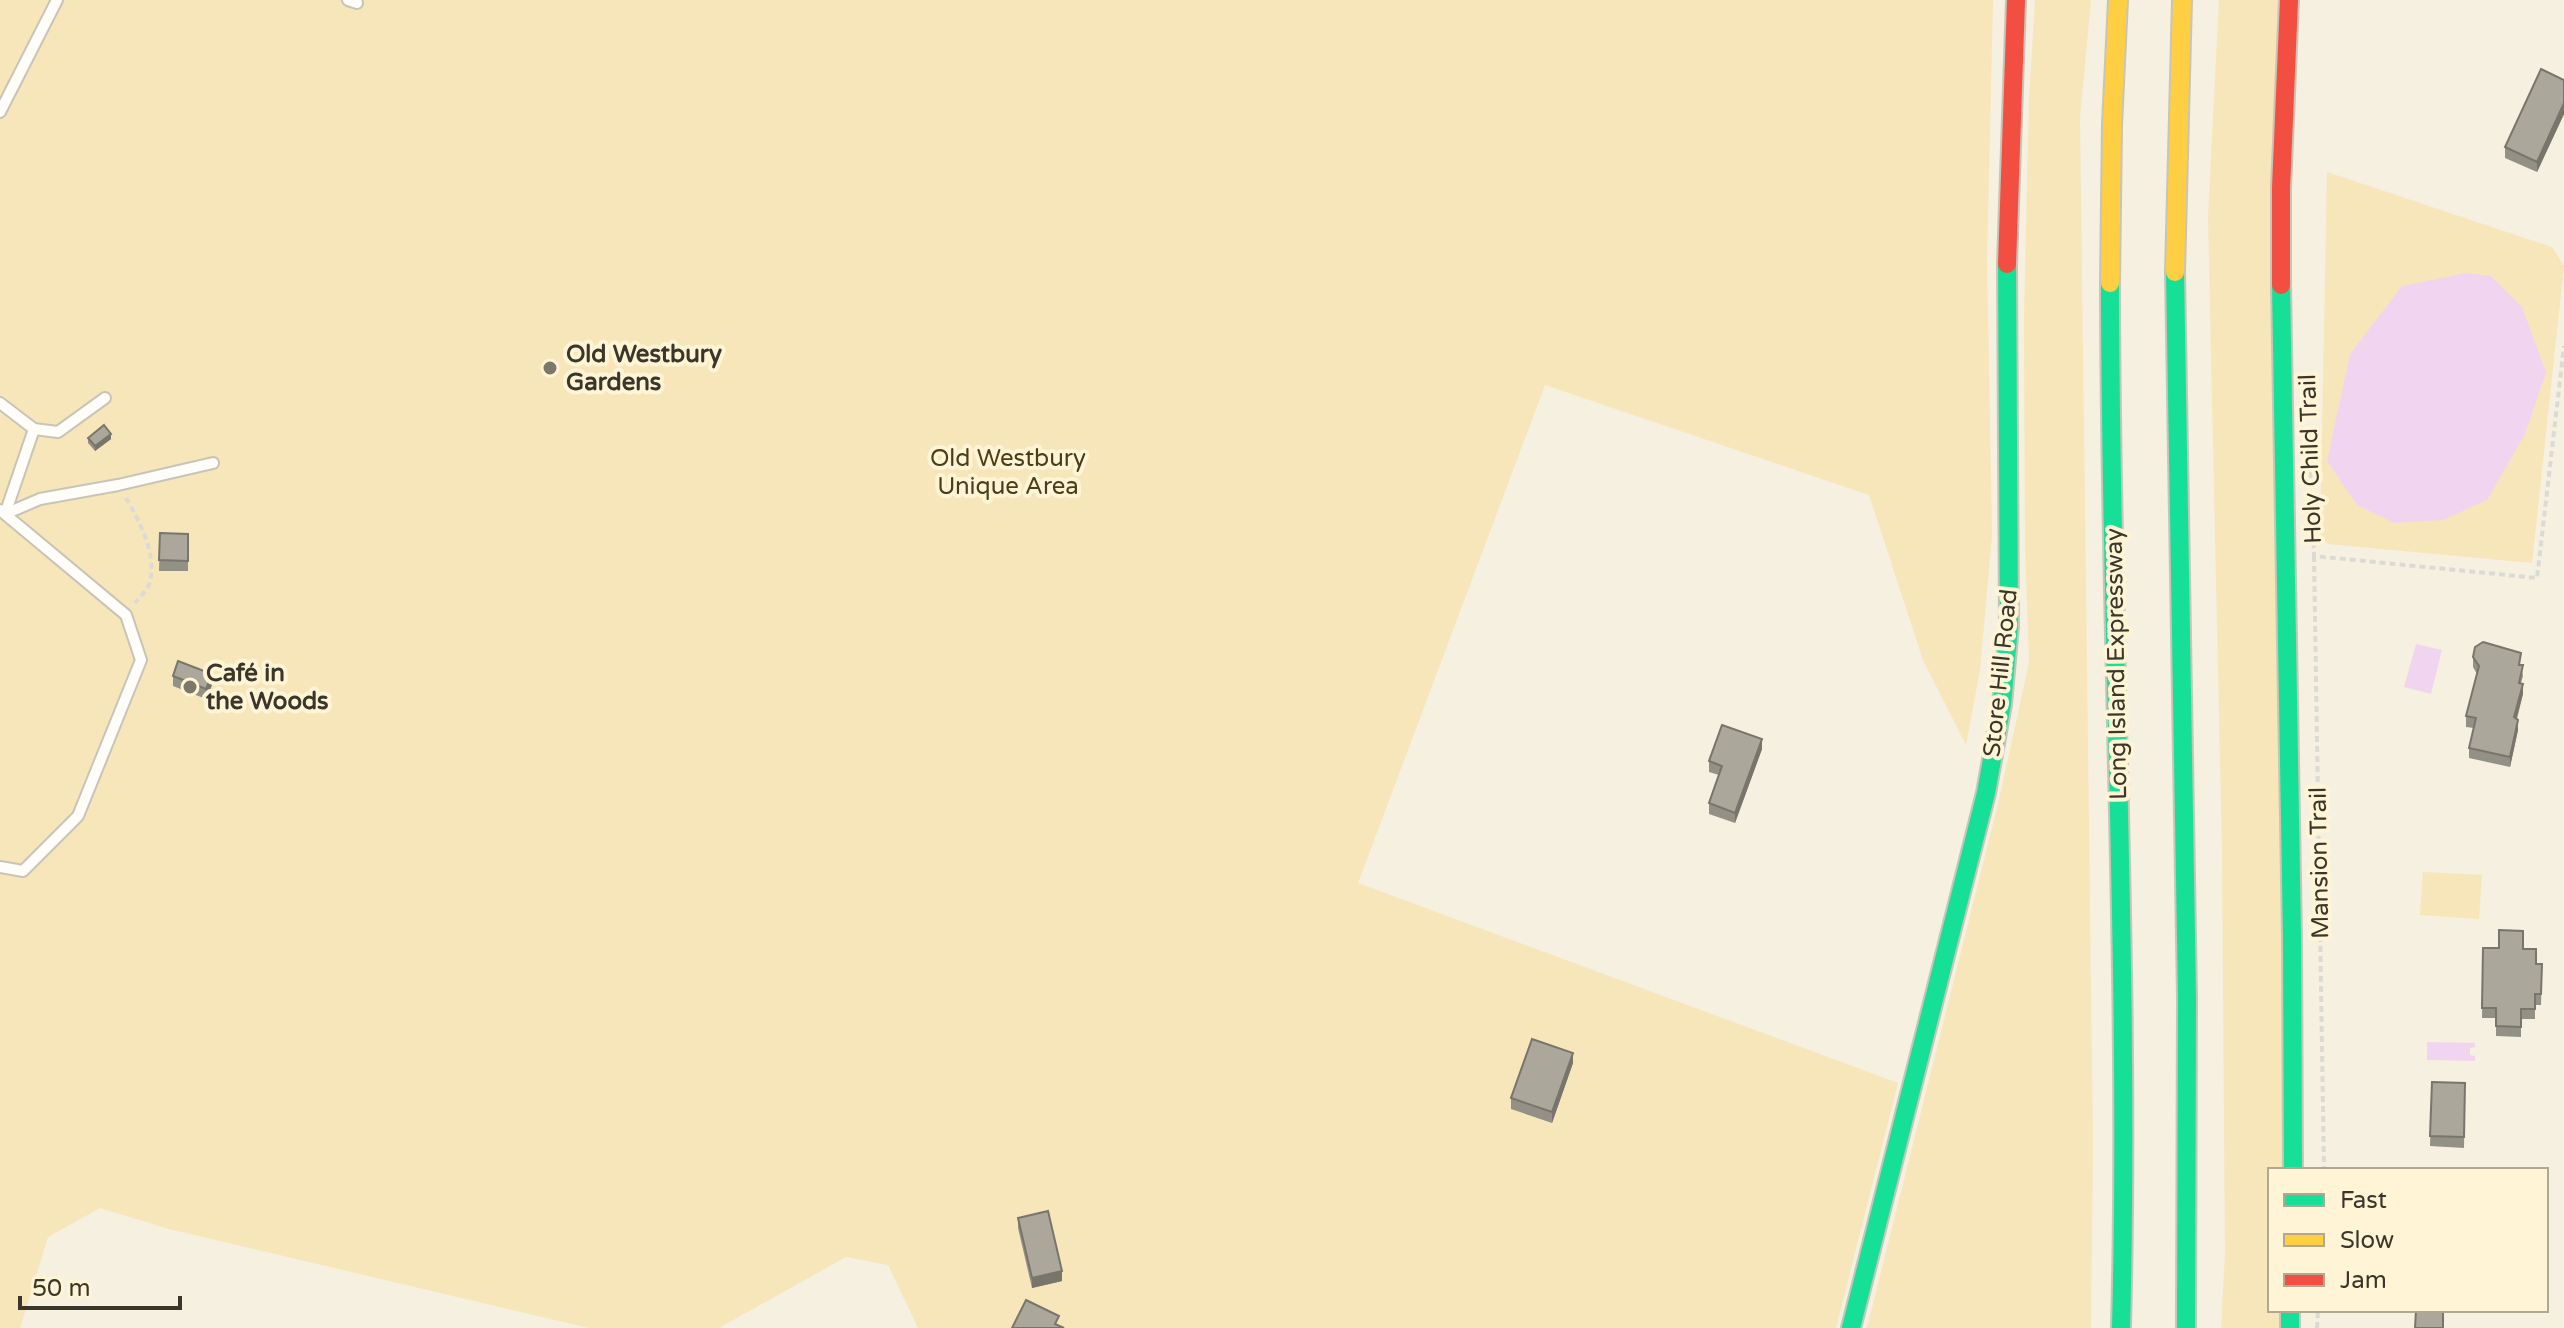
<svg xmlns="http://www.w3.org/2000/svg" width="2564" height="1328" viewBox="0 0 2564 1328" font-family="'Varela Round',sans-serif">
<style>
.green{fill:#f6e6ba}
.water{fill:#f1d5f0}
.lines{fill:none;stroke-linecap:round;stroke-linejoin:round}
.lane-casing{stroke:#c8c5b7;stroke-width:14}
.fast-casing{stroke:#c8c5b7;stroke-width:22}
.slow-casing{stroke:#c8c5b7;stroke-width:22}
.jam-casing{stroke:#c8c5b7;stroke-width:22}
.path{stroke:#dcdad5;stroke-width:4;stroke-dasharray:6 4;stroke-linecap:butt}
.lane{stroke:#fefdfa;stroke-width:10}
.fast{stroke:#16e098;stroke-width:18}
.slow{stroke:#ffcf43;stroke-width:18}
.jam{stroke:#f24e42;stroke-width:18}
.wall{fill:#939085}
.shaded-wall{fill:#78756c}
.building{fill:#aba79b;stroke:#78756c;stroke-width:2}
.poi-dot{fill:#7b7769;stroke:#fff4d5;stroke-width:3}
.labels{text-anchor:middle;stroke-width:8;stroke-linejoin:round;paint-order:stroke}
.poi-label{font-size:24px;font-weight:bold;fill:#3a362a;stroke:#fff4d5;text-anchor:start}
.park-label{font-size:24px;fill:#4b3e15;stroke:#fff4d5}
.street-label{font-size:24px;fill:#3a362a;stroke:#fff4d5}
</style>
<rect width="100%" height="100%" fill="#f5f0df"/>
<path class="green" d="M0,0H1993L1987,259L1992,535L1980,670L1966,745L1923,660L1869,495L1545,385L1358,883L1898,1083L1836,1328H918L888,1265L846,1257L719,1328H589L169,1229L100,1208L48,1237L20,1328H0Z
M2035,0H2091L2080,117L2093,1144L2091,1328H1867L1999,800L2029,663L2025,543L2024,318L2029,100Z
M2219,0H2278L2283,1170H2270V1310H2280L2279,1328H2221L2225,1254L2222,852L2208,217Z
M2327,172L2552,247L2564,266L2532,563L2328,544L2320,538Z
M2423,872L2482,875L2479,919L2420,915Z"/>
<path class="water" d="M2466,273L2491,276L2522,307L2546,372L2525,434L2487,500L2443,520L2394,523L2357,505L2327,461L2350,354L2402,286Z
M2416,644L2442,650L2431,694L2404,687Z
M2427,1042L2475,1043V1047L2470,1048V1055L2475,1056V1061L2427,1060Z"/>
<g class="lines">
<g class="lane-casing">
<path id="lane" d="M348,0L357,3
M0,112L57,0
M0,403L34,429L58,432L105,398
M0,510L126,615L141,660L78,816L23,871L0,867
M5,514L40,499L118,485L213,463
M5,514L34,429"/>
</g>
<g class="fast-casing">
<path id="fast" d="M2175,272L2187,998L2186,1328
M2110,283C2110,632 2130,980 2121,1328
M2281,285L2292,938L2293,1170
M2290,1310V1328
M1851,1328L1986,793L2002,704L2009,626L2007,264"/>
</g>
<g class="slow-casing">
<path id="slow" d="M2175,272L2182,0
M2110,283L2112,125L2118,0"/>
</g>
<g class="jam-casing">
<path id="jam" d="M2007,264L2016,0
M2281,285V188L2289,0"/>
</g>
<path class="path" d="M2309,432L2314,556L2537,578L2564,346
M126,498C139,520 157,554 150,582C148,589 140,597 135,603
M2314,556L2324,1170
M2317,1328L2318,1310"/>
<use href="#lane" class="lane"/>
<use href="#fast" class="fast"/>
<use href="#slow" class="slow"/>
<use href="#jam" class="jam"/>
</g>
<path class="wall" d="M2564,80V114L2537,172L2505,158V147Z
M88,438L111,439L95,451L88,443Z
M160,533L188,534V571H159Z
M2473,657L2521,665L2523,676L2521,683L2523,694L2517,719L2518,730L2510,767L2469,758V748L2474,728L2466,727V716L2477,674L2473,667Z
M173,676L212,685L206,699L173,686Z
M1762,749L1735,823L1709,814V803L1719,775L1709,772V761Z
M2483,948L2523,949L2536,964H2542L2541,1005H2535V1019H2521V1037L2496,1036V1018H2482Z
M1573,1063L1552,1123L1511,1109V1098Z
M2432,1082L2465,1083L2464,1148L2430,1146Z
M1018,1218L1062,1281L1032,1288L1018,1228Z"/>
<path class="shaded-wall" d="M2564,103V114L2537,172V162Z
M111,434V439L95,451V446Z
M212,674V685L206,699V689Z
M2523,684V694L2514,727V717Z
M2518,720V730L2510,767V757Z
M1762,739V749L1735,823V813Z
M1573,1053V1063L1552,1123V1112Z
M1062,1271V1281L1032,1288V1278Z"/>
<path class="building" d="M2541,69L2564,80V103L2537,162L2505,147Z
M104,425L111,434L95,446L88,438Z
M160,533L188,534V561L159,560Z
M2483,642L2521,653L2519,665H2523L2519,683L2523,684L2514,717L2518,720L2510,757L2469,748L2476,718L2466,716L2479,666L2473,657L2475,647Z
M178,661L212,674L206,689L173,676Z
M1722,725L1762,739L1735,813L1709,803L1722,766L1709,761Z
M2499,930L2523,931V949H2536V964H2542L2541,994H2535V1009H2521V1027L2496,1026V1008H2482L2483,948H2499Z
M1532,1039L1573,1053L1552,1112L1511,1098Z
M2432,1082L2465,1083L2464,1137L2430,1136Z
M1048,1211L1062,1271L1032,1278L1018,1218Z
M1026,1300L1059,1316L1055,1324L1064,1328H1012Z
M2416,1310H2443V1328H2415Z"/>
<g class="poi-dot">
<circle cx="550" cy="368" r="8"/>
<circle cx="190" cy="687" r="8"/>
</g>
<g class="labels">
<g class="poi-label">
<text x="566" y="362">Old Westbury<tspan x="566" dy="28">Gardens</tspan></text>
<text x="206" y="681">Café in<tspan x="206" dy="28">the Woods</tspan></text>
</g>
<g class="park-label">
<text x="1008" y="466">Old Westbury<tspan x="1008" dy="28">Unique Area</tspan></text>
</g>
<g class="street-label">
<text transform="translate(2310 459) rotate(-92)" y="8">Holy Child Trail</text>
<text transform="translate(2116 664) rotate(-91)" y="8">Long Island Expressway</text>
<text transform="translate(2000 673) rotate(-84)" y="8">Store Hill Road</text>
<text transform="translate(2319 863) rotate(-91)" y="8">Mansion Trail</text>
</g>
</g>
<rect x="2268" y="1168" width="280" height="144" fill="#fff4d5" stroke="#b0a891" stroke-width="2"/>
<rect x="2284" y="1194" width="40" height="12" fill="#16e098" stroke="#b0a891" stroke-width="2"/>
<text x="2340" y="1208" font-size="24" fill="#3a362a">Fast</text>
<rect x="2284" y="1234" width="40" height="12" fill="#ffcf43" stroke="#b0a891" stroke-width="2"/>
<text x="2340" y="1248" font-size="24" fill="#3a362a">Slow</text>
<rect x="2284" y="1274" width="40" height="12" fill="#f24e42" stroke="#b0a891" stroke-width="2"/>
<text x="2340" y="1288" font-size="24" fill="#3a362a">Jam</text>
<path d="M20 1296v12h160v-12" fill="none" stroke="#3a362a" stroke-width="4"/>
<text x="32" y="1296" font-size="24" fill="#3a362a" stroke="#fff4d5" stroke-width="6" paint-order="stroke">50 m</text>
</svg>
